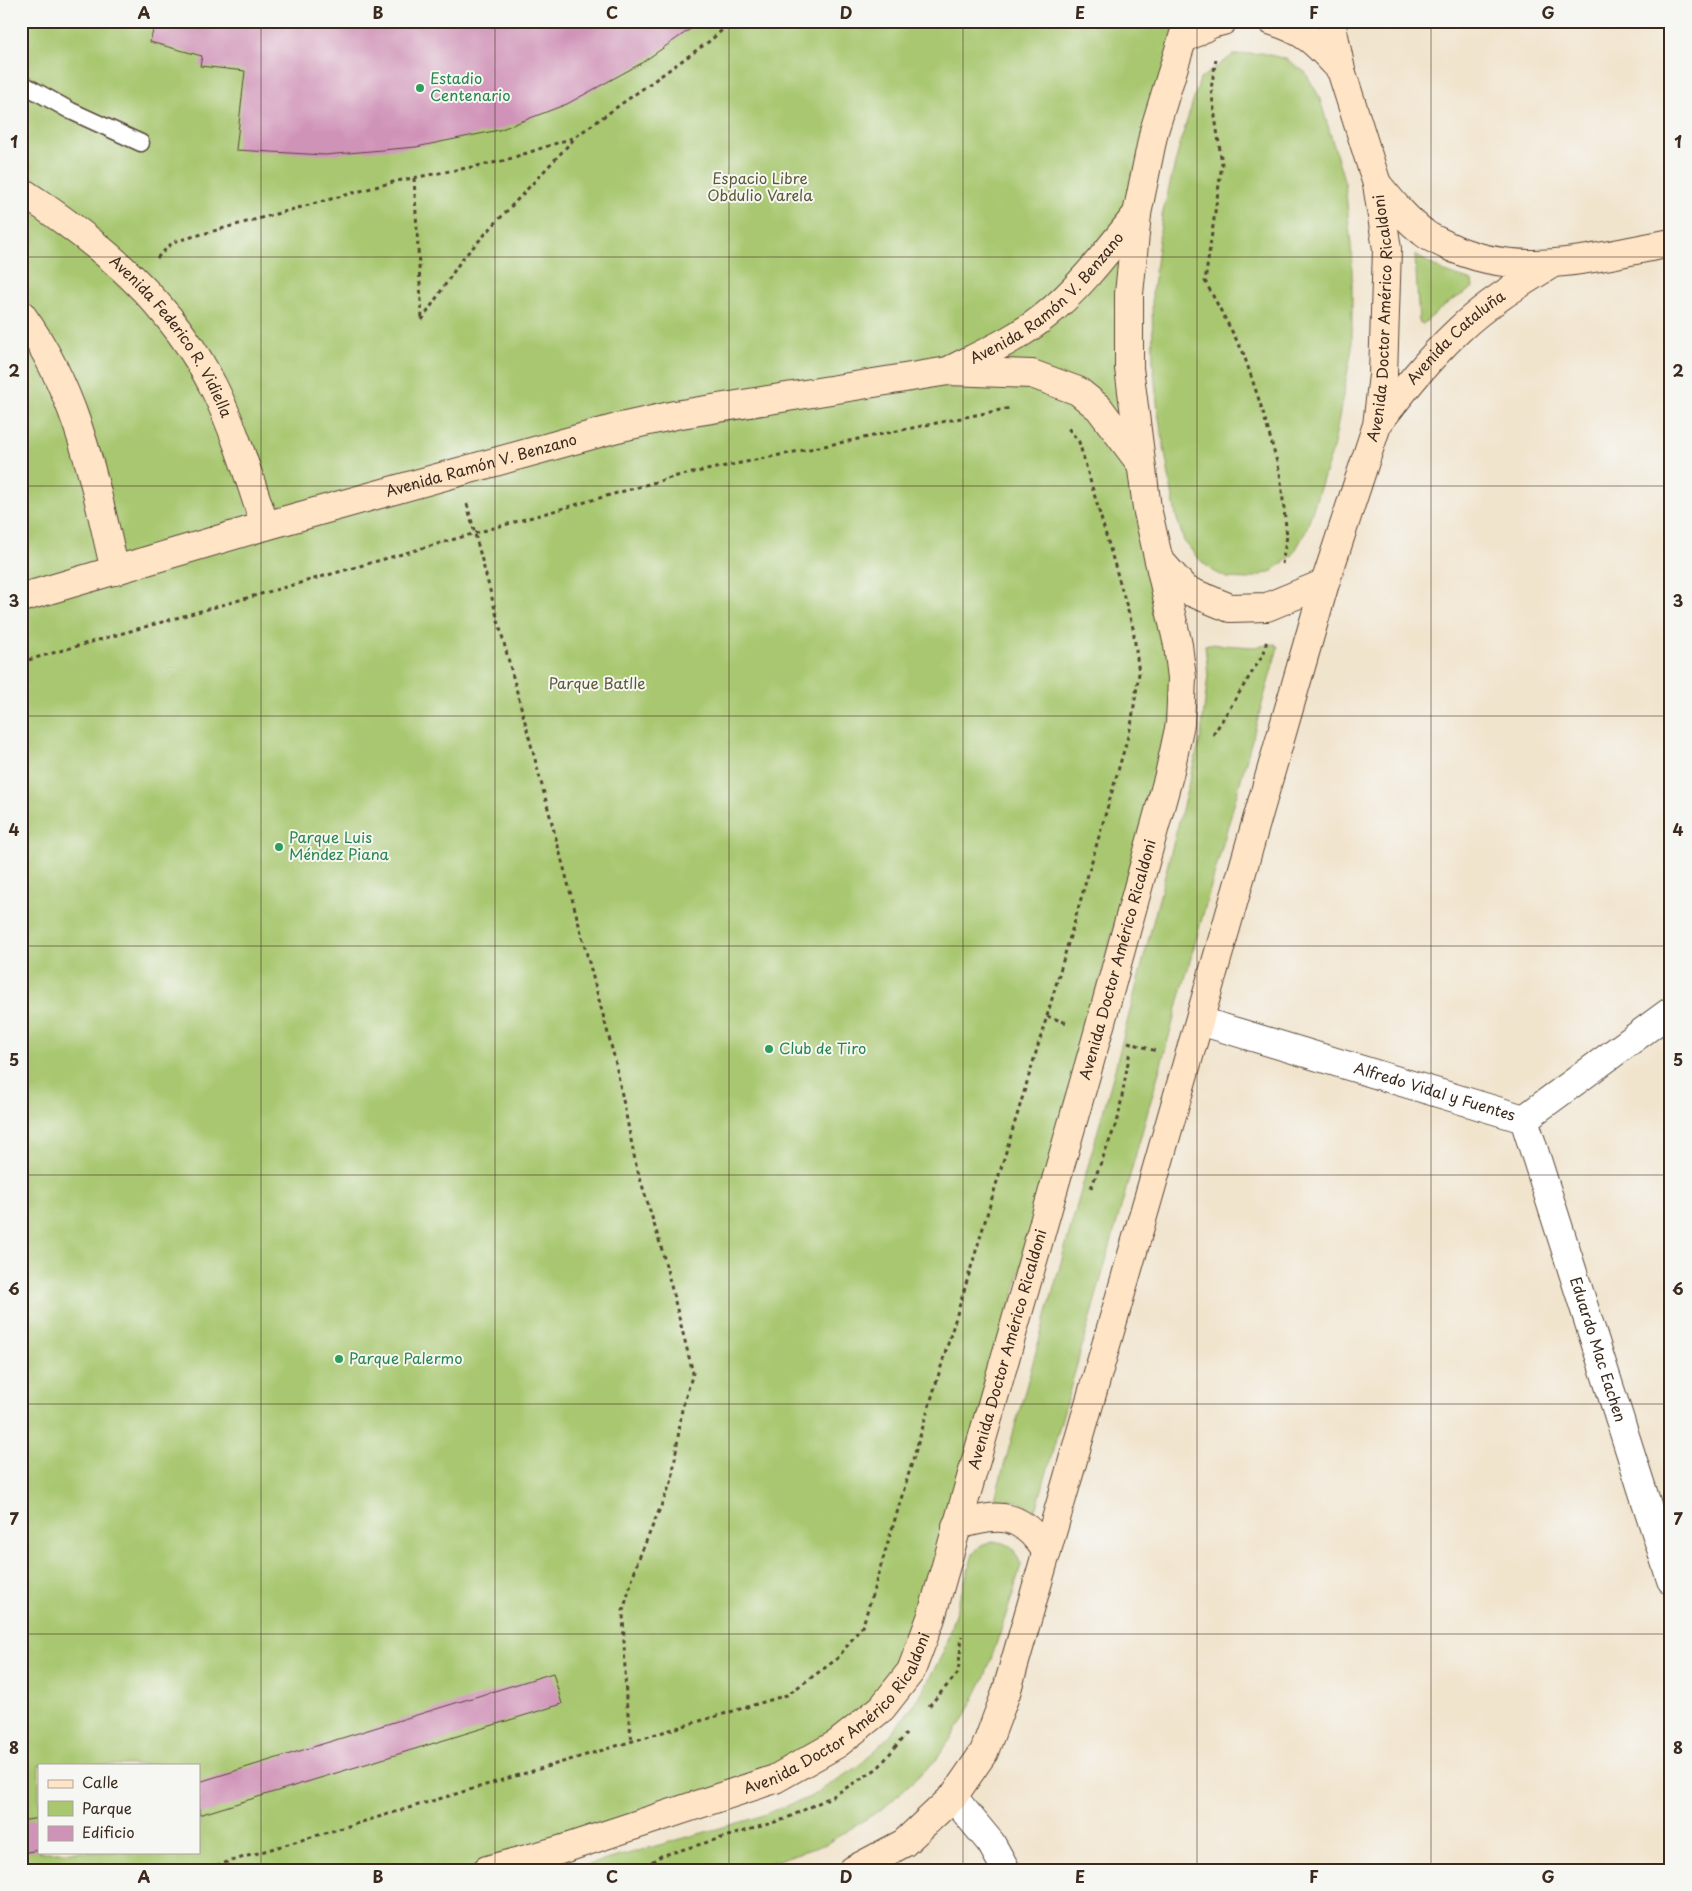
<svg xmlns="http://www.w3.org/2000/svg" width="1692" height="1891" viewBox="0 0 1692 1891" font-family="'Playpen Sans',sans-serif">
<style>
.green{fill:#a8c76f;stroke:#727846;fill-rule:evenodd}
.building{fill:#d093b8}
.lines{fill:none;stroke-linecap:round;stroke-linejoin:round}
.lane-casing{stroke:#564638;stroke-width:19}
.street-casing{stroke:#564638;stroke-width:30}
.secondary-casing{stroke:#564638;stroke-width:30}
.path{stroke:#564638;stroke-width:3;stroke-dasharray:4 4;stroke-linecap:butt}
.lane{stroke:#fff;stroke-width:16}
.street{stroke:#fff;stroke-width:28}
.secondary{stroke:#ffe4c6;stroke-width:28}
.grid{fill:none;stroke:#3b2a1e;stroke-width:1;stroke-opacity:0.55}
.leisure-dot{fill:#2e9e5b;stroke:#f6f6f2;stroke-width:2}
.labels{text-anchor:middle;stroke-width:4;stroke-linejoin:round;paint-order:stroke}
.leisure-label{font-size:15px;fill:#27864d;stroke:#f6f6f2;text-anchor:start}
.park-label{font-size:15px;fill:#5c5936;stroke:#f6f6f2}
.street-label{font-size:15px;fill:#3b2a1e;stroke:#f6f6f2}
.neatline{fill:none;stroke:#3b2a1e;stroke-width:2}
.grid-label{font-size:16px;text-anchor:middle;font-weight:bold;fill:#3b2a1e}
</style>
<rect width="100%" height="100%" fill="#f6f6f2"/>
<filter id="ink" filterUnits="userSpaceOnUse"><feTurbulence type="fractalNoise" baseFrequency=".02" numOctaves="2"/><feDisplacementMap in="SourceGraphic" scale="10" xChannelSelector="R" yChannelSelector="G"/><feConvolveMatrix kernelMatrix="1 2 1 2 8 2 1 2 1" color-interpolation-filters="sRGB"/></filter>
<filter id="wash" filterUnits="userSpaceOnUse"><feTurbulence type="fractalNoise" baseFrequency=".0096" numOctaves="4" result="noise"/><feDisplacementMap in="SourceGraphic" scale="20" xChannelSelector="R" yChannelSelector="G"/><feGaussianBlur stdDeviation="1.12" result="paint"/><feColorMatrix in="noise" values="0 0 0 0 0 0 0 0 0 0 0 0 0 0 0 0 0 1.4 0 .05"/><feComposite in="paint" operator="in"/></filter>
<g filter="url(#wash)">
<rect width="100%" height="100%" fill="#f1e4cd"/>
<path class="green" d="M21,21H1188L1129,294L1182,678L911,1671L837,1744L487,1870H21ZM39,1765H199V1852H39Z
M1262,53L1286,59L1305,72L1319,96L1345,183L1352,256V348L1333,449L1305,533L1292,556L1272,571L1249,579L1227,578L1211,570L1197,557L1184,541L1176,516L1158,412L1153,362L1152,295L1162,216L1181,140L1200,79L1233,55Z
M1415,255L1445,272L1472,281L1473,288L1446,304L1423,324L1419,322Z
M1209,644L1253,647L1275,644L1278,647L1037,1507L1033,1510L1017,1501L995,1498L1114,1073L1201,736L1208,675L1205,645Z
M992,1541L1003,1543L1012,1547L1021,1564L1013,1594L986,1674L963,1721L936,1760L885,1807L826,1844L748,1870H578L581,1867L752,1819L810,1797L860,1765L887,1739L918,1699L943,1653L973,1554L981,1545Z"/>
<g id="blocks">
<path class="building" d="M139,21H702L640,64L567,104L499,130L416,147L325,155L236,150L245,71L200,66L202,56L150,42L154,27Z
M553,1673L562,1704L199,1815V1782Z
M39,1818V1850L21,1853V1821Z"/>
</g>
</g>
<g filter="url(#ink)">
<use href="#blocks" fill-opacity="0" stroke="#564638" stroke-width="1"/>
<g class="lines">
<g class="lane-casing">
<path id="lane" d="M21,83L71,111L141,143"/>
</g>
<g class="street-casing">
<g id="street">
<path id="s1" d="M1200,1021L1524,1119"/>
<path id="s2" d="M1524,1119L1671,1580"/>
<path d="M1524,1119L1671,1011"/>
<path d="M953,1797L991,1843L1006,1870"/>
</g>
</g>
<g class="secondary-casing">
<g id="secondary">
<path d="M1272,21C1307,32 1316,43 1340,69"/>
<path d="M1184,39L1211,24L1223,21"/>
<path d="M1378,185C1392,202 1406,219 1423,232C1429,238 1439,241 1446,245C1520,281 1595,257 1671,243"/>
<path id="s3" d="M21,191C101,244 172,302 215,390C236,433 250,481 265,526"/>
<path d="M21,314C78,392 94,480 115,571"/>
<path id="s4" d="M952,369C984,353 1017,339 1045,316C1081,287 1108,250 1137,214"/>
<path id="s5" d="M1378,423C1403,391 1429,358 1459,330C1486,304 1519,284 1550,265"/>
<path d="M1162,563L1186,590L1230,608L1267,607L1325,583"/>
<path id="s6" d="M21,598L265,526L617,428L675,415L948,371L1032,374L1078,391L1099,408L1138,460"/>
<path d="M956,1526C999,1512 1021,1512 1047,1552"/>
<path id="s7" d="M487,1870L560,1850L775,1779L837,1744L882,1708L911,1671L931,1618L1098,1033L1169,775L1180,724L1182,678L1178,645L1147,508L1129,368V294L1137,214L1154,131L1188,21"/>
<path id="s8" d="M853,1870L904,1843L953,1797L984,1752L1006,1693L1325,583L1377,425L1383,375L1387,249L1377,184L1341,70L1331,21"/>
</g>
</g>
<path class="path" d="M1216,59L1211,89L1222,164L1205,281L1243,352L1263,412L1280,473L1287,536L1282,564
M414,178L422,319
M157,258L173,242L397,181L503,161L575,137L711,40L732,21
M422,320L462,259L574,139
M467,504L615,1060L636,1165L662,1250L693,1373L682,1409L672,1480L637,1563L623,1611L626,1700L632,1741
M21,662L677,476L1010,408
M1213,735L1264,653L1267,639
M1047,1016L1067,1023
M1128,1042L1156,1051
M1091,1188L1118,1119L1130,1051
M929,1706L958,1673L962,1636
M201,1870L787,1695L837,1659L863,1625L1047,1016L1131,726L1139,673L1133,628L1079,442L1068,428
M638,1870L661,1856L785,1819L833,1796L878,1768L906,1734"/>
<use href="#lane" class="lane"/>
<use href="#street" class="street"/>
<use href="#secondary" class="secondary"/>
</g>
</g>
<path class="grid" d="M261,21V1870M495,21V1870M729,21V1870M963,21V1870M1197,21V1870M1431,21V1870M21,257H1671M21,486H1671M21,716H1671M21,946H1671M21,1175H1671M21,1404H1671M21,1634H1671"/>
<g class="leisure-dot">
<circle cx="420" cy="88" r="5"/>
<circle cx="279" cy="847" r="5"/>
<circle cx="769" cy="1049" r="5"/>
<circle cx="339" cy="1359" r="5"/>
</g>
<g class="labels">
<g class="leisure-label">
<text x="430" y="84">Estadio<tspan x="430" dy="17">Centenario</tspan></text>
<text x="289" y="843">Parque Luis<tspan x="289" dy="17">Méndez Piana</tspan></text>
<text x="779" y="1054">Club de Tiro</text>
<text x="349" y="1364">Parque Palermo</text>
</g>
<g class="park-label">
<text x="760" y="184">Espacio Libre<tspan x="760" dy="17">Obdulio Varela</tspan></text>
<text x="597" y="689">Parque Batlle</text>
</g>
<g class="street-label">
<text dy="5" stroke="none"><textPath href="#s4" startOffset="120">Avenida Ramón V. Benzano</textPath></text>
<text dy="5" stroke="none"><textPath href="#s8" startOffset="1671">Avenida Doctor Américo Ricaldoni</textPath></text>
<text dy="5" stroke="none"><textPath href="#s5" startOffset="116">Avenida Cataluña</textPath></text>
<text dy="5" stroke="none"><textPath href="#s3" startOffset="212">Avenida Federico R. Vidiella</textPath></text>
<text dy="5" stroke="none"><textPath href="#s6" startOffset="479">Avenida Ramón V. Benzano</textPath></text>
<text dy="5" stroke="none"><textPath href="#s7" startOffset="1219">Avenida Doctor Américo Ricaldoni</textPath></text>
<text dy="5" stroke="none"><textPath href="#s1" startOffset="245">Alfredo Vidal y Fuentes</textPath></text>
<text dy="5" stroke="none"><textPath href="#s7" startOffset="814">Avenida Doctor Américo Ricaldoni</textPath></text>
<text dy="5" stroke="none"><textPath href="#s2" startOffset="242">Eduardo Mac Eachen</textPath></text>
<text dy="5" stroke="none"><textPath href="#s7" startOffset="394">Avenida Doctor Américo Ricaldoni</textPath></text>
</g>
</g>
<rect width="1692" height="1891" fill="none" stroke="#f6f6f2" stroke-width="55"/>
<rect x="38" y="1764" width="162" height="90" fill="#f6f6f2" stroke="#aba49d"/>
<rect x="48" y="1780" width="25" height="8" fill="#ffe4c6" stroke="#aba49d"/>
<text x="82" y="1788" font-size="15" fill="#3b2a1e">Calle</text>
<rect x="48" y="1801" width="25" height="15" fill="#a8c76f" stroke="#aba49d"/>
<text x="82" y="1814" font-size="15" fill="#3b2a1e">Parque</text>
<rect x="48" y="1826" width="25" height="15" fill="#d093b8" stroke="#aba49d"/>
<text x="82" y="1838" font-size="15" fill="#3b2a1e">Edificio</text>
<rect x="28" y="28" width="1636" height="1836" class="neatline"/>
<g class="grid-label">
<text x="144" y="19">A</text>
<text x="378" y="19">B</text>
<text x="612" y="19">C</text>
<text x="846" y="19">D</text>
<text x="1080" y="19">E</text>
<text x="1314" y="19">F</text>
<text x="1548" y="19">G</text>
<text x="14" y="148">1</text>
<text x="1678" y="148">1</text>
<text x="14" y="377">2</text>
<text x="1678" y="377">2</text>
<text x="14" y="607">3</text>
<text x="1678" y="607">3</text>
<text x="14" y="836">4</text>
<text x="1678" y="836">4</text>
<text x="14" y="1066">5</text>
<text x="1678" y="1066">5</text>
<text x="14" y="1295">6</text>
<text x="1678" y="1295">6</text>
<text x="14" y="1525">7</text>
<text x="1678" y="1525">7</text>
<text x="14" y="1754">8</text>
<text x="1678" y="1754">8</text>
<text x="144" y="1883">A</text>
<text x="378" y="1883">B</text>
<text x="612" y="1883">C</text>
<text x="846" y="1883">D</text>
<text x="1080" y="1883">E</text>
<text x="1314" y="1883">F</text>
<text x="1548" y="1883">G</text>
</g>
</svg>
